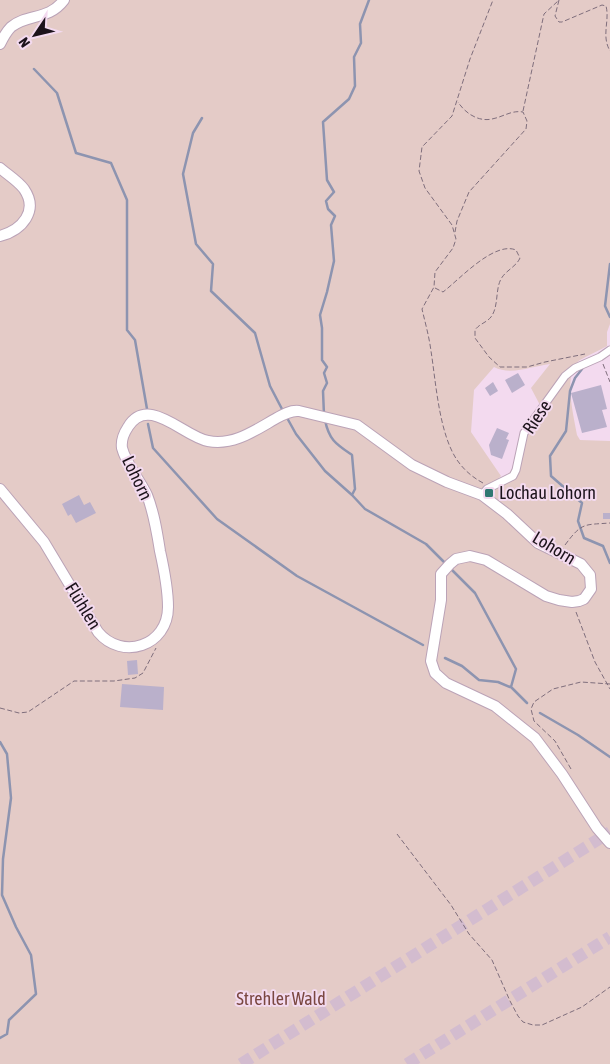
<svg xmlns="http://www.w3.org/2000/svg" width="610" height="1064" viewBox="0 0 610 1064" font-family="'Asap Condensed',sans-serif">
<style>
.green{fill:#e4cbc7;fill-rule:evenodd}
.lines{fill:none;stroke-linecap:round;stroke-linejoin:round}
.stream{stroke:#8d94b0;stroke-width:2.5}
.building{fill:#bab0cb}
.highway-tunnel{stroke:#d3bccf;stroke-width:12;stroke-dasharray:12 6;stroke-linecap:butt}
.street-casing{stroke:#bba3b7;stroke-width:9}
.secondary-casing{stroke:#bba3b7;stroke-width:12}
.path{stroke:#7f6e7c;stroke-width:1;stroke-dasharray:5 2.5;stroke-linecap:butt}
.street{stroke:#fff;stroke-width:7}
.secondary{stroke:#fff;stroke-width:10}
.poi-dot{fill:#307872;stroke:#f3daef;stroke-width:2}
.labels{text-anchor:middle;stroke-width:4;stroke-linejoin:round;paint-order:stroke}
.street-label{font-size:18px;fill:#1c131b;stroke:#f3daef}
.poi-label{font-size:18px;fill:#1c131b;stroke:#f3daef;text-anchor:start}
.park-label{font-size:18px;fill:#7a4740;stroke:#f3daef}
</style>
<rect width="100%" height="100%" fill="#f3daef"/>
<path class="green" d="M0,0H610V324L607,332V346C599,351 588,355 580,360C562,372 574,417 577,435L580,440L610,441V1064H0ZM550,364L531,388L541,407L517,454L511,471L504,478L496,481L501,476L471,432L474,390L494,367C511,376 532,366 550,364Z"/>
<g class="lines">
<path class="stream" d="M34,69L57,93L76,153L111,163L127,200V330L135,340L147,409
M202,118L193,133L183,174L196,244L213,264L211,291L255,333L270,386L283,411
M610,264L605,306L610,317
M582,369L575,378L570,391L566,431L550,456L551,476L582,503L578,521L584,538L603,546L610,563
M324,415L323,391L327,383L324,373L327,367L322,360V328L320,315L327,292L334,261L331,225L335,216L328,209L326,201L334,192L327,180L323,122L349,99L355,86L354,57L361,43L360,24L369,0
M286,416L296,434L325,471L352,495L365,509L426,544L446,564
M325,420C329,440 336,444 352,455L355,489L352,495
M148,424L153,448L217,519L297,576L423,645
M450,568L475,593L516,669L511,687L527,703
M445,658L462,666L479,680L498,682L510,687
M540,713L578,735L610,757
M0,742L7,754L11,798L3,859L2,895L16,927L31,955L36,994L9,1020L7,1034L0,1038"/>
</g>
<path class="building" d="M518,373L525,385L512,393L505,380Z
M493,382L498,391L490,396L485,388Z
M601,385L607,409L602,410L607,427L582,433L571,393Z
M497,428L509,433L506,439L509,440L502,459L491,455L489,445Z
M79,495L84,505L90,502L96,513L76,523L71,514L68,516L62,504Z
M603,513H610V519H603Z
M137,660L138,674L128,675L127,661Z
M122,684L164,687L163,710L120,707Z"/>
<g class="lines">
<path class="highway-tunnel" d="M241,1064L610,832
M407,1064L610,937"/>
<g class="street-casing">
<path id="street" d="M482,495L487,489L513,476L516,470L524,433L565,376L575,368L600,357L610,350"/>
</g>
<g class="secondary-casing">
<path id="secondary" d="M0,44C3,38 6,32 11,27C28,13 48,21 64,0
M0,168C8,175 18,181 24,189C39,211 22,230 0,236
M0,489L44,542L98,632C122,661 168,646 168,607C168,588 164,569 160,551C157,532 154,513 147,495C140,480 126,464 122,448C121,441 124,433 128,427C148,394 184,437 208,441C233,446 254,431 275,419C282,415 290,410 299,411L357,425L412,465L447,482L482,495L507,514L538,543L581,564L590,575L591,589L584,599L579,601L572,602L559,600L546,596L486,560L470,556L456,559L450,564L441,574V600L431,661L435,673L446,683L495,706L535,738L562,774L597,828L610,843"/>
</g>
<path class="path" d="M559,0L555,16L559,22H562L602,5L606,6C610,21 601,35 610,51
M523,111L544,14L558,1
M455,232L457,221L469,192L526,129L527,121L523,112C511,110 503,117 492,119C478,122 465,113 458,102
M435,288L443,292C460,279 494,241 516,250L520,258C516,267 506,270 501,279C495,290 499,306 491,317C486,323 479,324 475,330V338L489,357L500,367H527L545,362L585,354
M603,364L610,382
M483,483C472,477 464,470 457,460C439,433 436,383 431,351C429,336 425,322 422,309L434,287L435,272L453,248L456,239L452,225L425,188L419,171L422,147L452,116L470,59L493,0
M565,545C582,522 584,525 610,523
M576,612L595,662L610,689
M0,708L19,713L28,712L74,681H114L135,678L143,673L156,648
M571,769L555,741L534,721L531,709L534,702L553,689L581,682L610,684
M397,834L451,905L469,934L492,960L510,1001L518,1016L523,1022L533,1025H542L582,1007L610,987"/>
<use href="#street" class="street"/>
<use href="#secondary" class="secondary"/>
</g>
<rect class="poi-dot" x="484" y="488" width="10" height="10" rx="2.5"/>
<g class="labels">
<g class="street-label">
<text transform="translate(537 417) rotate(-56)" y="6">Riese</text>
<text transform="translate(137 478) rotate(64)" y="6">Lohorn</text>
<text transform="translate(554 548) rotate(31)" y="6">Lohorn</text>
<text transform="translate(83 606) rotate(58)" y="6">Flühlen</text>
</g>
<g class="poi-label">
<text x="499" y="499">Lochau Lohorn</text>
</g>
<g class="park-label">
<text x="281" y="1005">Strehler Wald</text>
</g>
</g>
<g transform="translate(35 35) rotate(235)" stroke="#f3daef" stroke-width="4" paint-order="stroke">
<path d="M0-4L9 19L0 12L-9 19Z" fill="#1c131b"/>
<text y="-8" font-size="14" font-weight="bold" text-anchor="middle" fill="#1c131b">N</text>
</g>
</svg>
